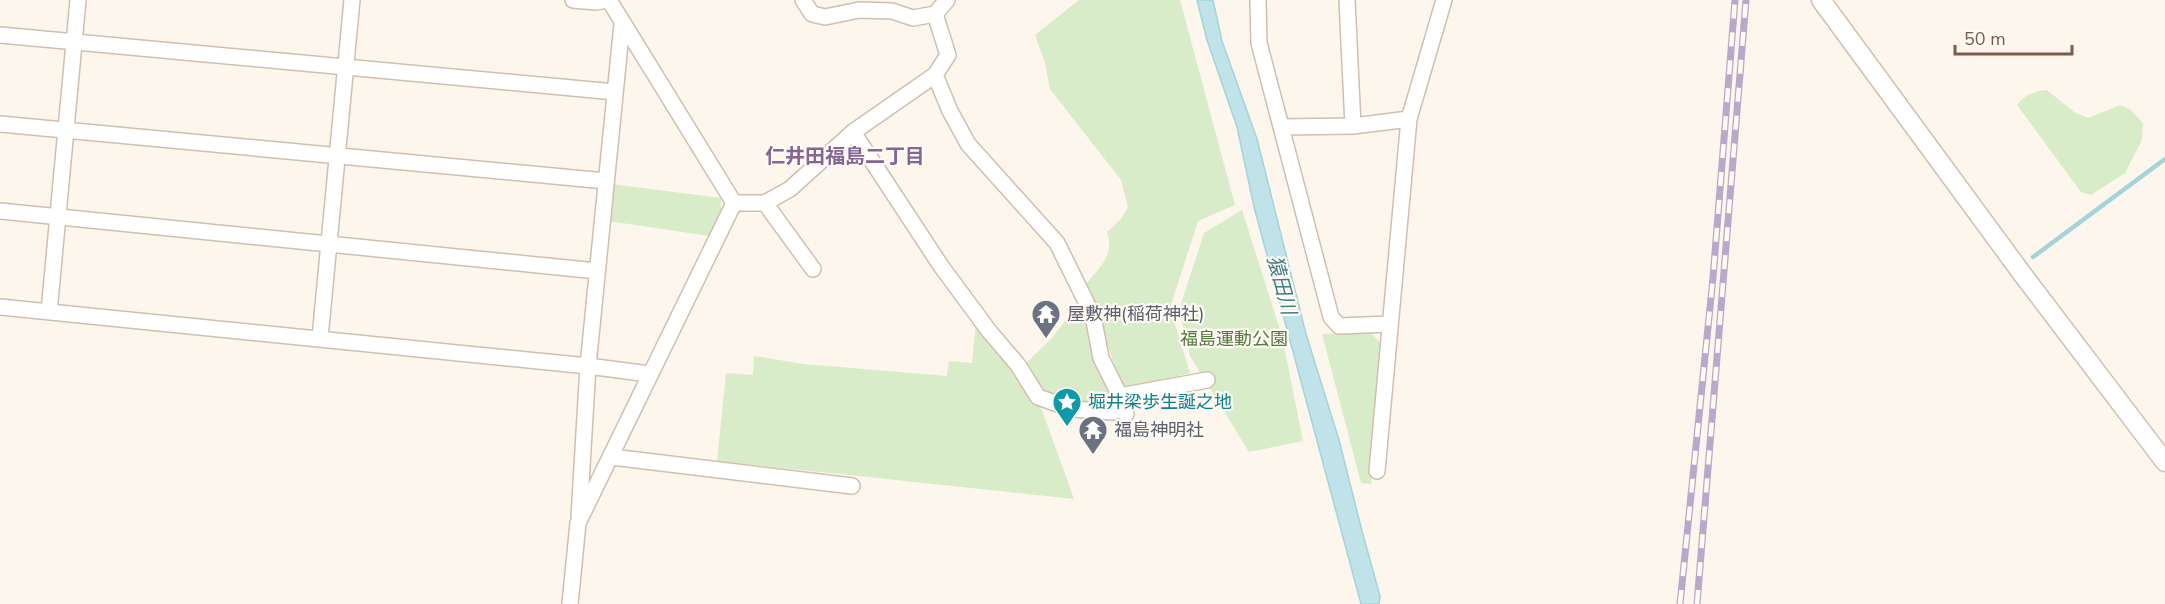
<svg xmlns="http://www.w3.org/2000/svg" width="2165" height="604" viewBox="0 0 2165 604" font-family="'Nunito Sans','Noto Sans JP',sans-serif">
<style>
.green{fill:#d8ecc9}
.water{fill:#bfe3e8;stroke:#a5d3da;stroke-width:1.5}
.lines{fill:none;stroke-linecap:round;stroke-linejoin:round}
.stream{stroke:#a5d3da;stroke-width:4.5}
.minor-casing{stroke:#d1beb0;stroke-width:18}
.tertiary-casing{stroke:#d1beb0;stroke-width:21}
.minor{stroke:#fff;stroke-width:15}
.tertiary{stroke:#fff;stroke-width:18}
.rail-casing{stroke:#b9a8c9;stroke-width:7}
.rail{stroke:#fffaf3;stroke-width:4.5;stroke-dasharray:14;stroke-linecap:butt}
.labels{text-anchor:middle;stroke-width:4.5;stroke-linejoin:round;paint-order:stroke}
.worship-label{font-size:18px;fill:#5b616d;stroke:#fffaf3;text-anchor:start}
.park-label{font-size:18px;fill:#537a41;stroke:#fffaf3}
.culture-label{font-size:18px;fill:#0d838f;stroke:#fffaf3;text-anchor:start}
.neighbourhood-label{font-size:20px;font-weight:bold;fill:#846695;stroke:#fffaf3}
.water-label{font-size:20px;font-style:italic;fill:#437c86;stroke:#fffaf3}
</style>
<rect width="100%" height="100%" fill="#fdf6ec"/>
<path class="green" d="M1079,0H1180L1235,205L1198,221L1170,308L1190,373L1123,389L1086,284C1100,267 1115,255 1107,232L1121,219L1128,207L1121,180L1050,89L1045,63L1035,35Z
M2047,90L2074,112L2088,118L2120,105L2131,110L2143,123L2142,140L2125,173L2091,195L2081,192L2017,105C2024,95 2034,91 2047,90Z
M611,184L721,198V215L710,236L608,221Z
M1242,210L1282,336L1303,441L1249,452L1190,356L1179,310L1204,233Z
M1079,303L1098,367L1114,400L1105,406L1060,400L1044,393L1026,363L1052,338Z
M976,322L1014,365L1042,410L1074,499L717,461L726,373L753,375L754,356L804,364L947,376L949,361L972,363Z
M1371,333L1382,344L1371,484L1361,483L1322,334Z"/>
<path class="water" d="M1197,0H1213L1222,41L1257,139L1306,334L1339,440L1362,531L1380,596L1379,604H1361L1254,207L1237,127L1207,40Z"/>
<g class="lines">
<path class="stream" d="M2033,257L2165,159"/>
<g class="minor-casing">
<path id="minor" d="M573,0L596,2L607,0
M803,0L812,14L825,17L859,10L892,11L913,18L935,14
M1258,0L1259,43L1331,317L1339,326L1390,324
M1347,0L1353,126
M0,35L615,92
M935,75L950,111L968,144L1057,243L1093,316L1101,358L1120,396L1122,408L1126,414
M0,124L606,181
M1281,127L1353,126L1409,119
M853,132L941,266L989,331L1018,365L1038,397L1072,409L1113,412L1122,408
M734,203H765L790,189L853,132L935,75L948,55L935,14L947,0
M765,203L813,269
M0,211L597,271
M0,307L588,366L649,374
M49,312L78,0
M320,338L352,0
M1120,396L1207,380
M612,457L852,486
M1377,471L1409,119L1444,0
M579,517L588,366L622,24
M570,604L578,523L734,203L609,0"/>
</g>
<g class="tertiary-casing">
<path id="tertiary" d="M1821,0L2023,275L2165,462"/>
</g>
<use href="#minor" class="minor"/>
<use href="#tertiary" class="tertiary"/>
<g class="rail-casing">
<path id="rail" d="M1680,604L1713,278L1735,0
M1697,604L1746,0"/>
</g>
<use href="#rail" class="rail"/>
</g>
<defs>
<g id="temple-pin" transform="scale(1.5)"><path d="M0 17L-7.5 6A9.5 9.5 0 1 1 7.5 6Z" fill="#6b7280" stroke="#fffaf3"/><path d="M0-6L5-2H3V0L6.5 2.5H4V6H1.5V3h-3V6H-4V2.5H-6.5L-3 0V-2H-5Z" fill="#fff"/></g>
<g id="sight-pin" transform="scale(1.5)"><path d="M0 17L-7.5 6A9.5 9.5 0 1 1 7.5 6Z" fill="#0f9aa8" stroke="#fffaf3"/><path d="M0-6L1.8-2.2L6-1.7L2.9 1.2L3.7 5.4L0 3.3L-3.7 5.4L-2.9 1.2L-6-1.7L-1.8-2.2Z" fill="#fff"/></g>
</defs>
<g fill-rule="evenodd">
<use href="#temple-pin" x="1046" y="314"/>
<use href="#sight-pin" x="1067" y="402"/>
<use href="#temple-pin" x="1093" y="430"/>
</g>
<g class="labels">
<g class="worship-label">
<text x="1067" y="320">屋敷神(稲荷神社)</text>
<text x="1114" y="436">福島神明社</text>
</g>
<g class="park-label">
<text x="1234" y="345">福島運動公園</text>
</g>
<g class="culture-label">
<text x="1088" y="408">堀井梁歩生誕之地</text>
</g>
<g class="neighbourhood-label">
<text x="845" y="163">仁井田福島二丁目</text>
</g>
<g class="water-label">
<text transform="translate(1282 285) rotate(75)" y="7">猿田川</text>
</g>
</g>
<path d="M1955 45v9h117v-9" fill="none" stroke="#7a5c4d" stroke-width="3"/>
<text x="1964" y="45" font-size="18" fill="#7a5c4d" stroke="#fffaf3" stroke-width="4.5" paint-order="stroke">50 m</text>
</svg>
